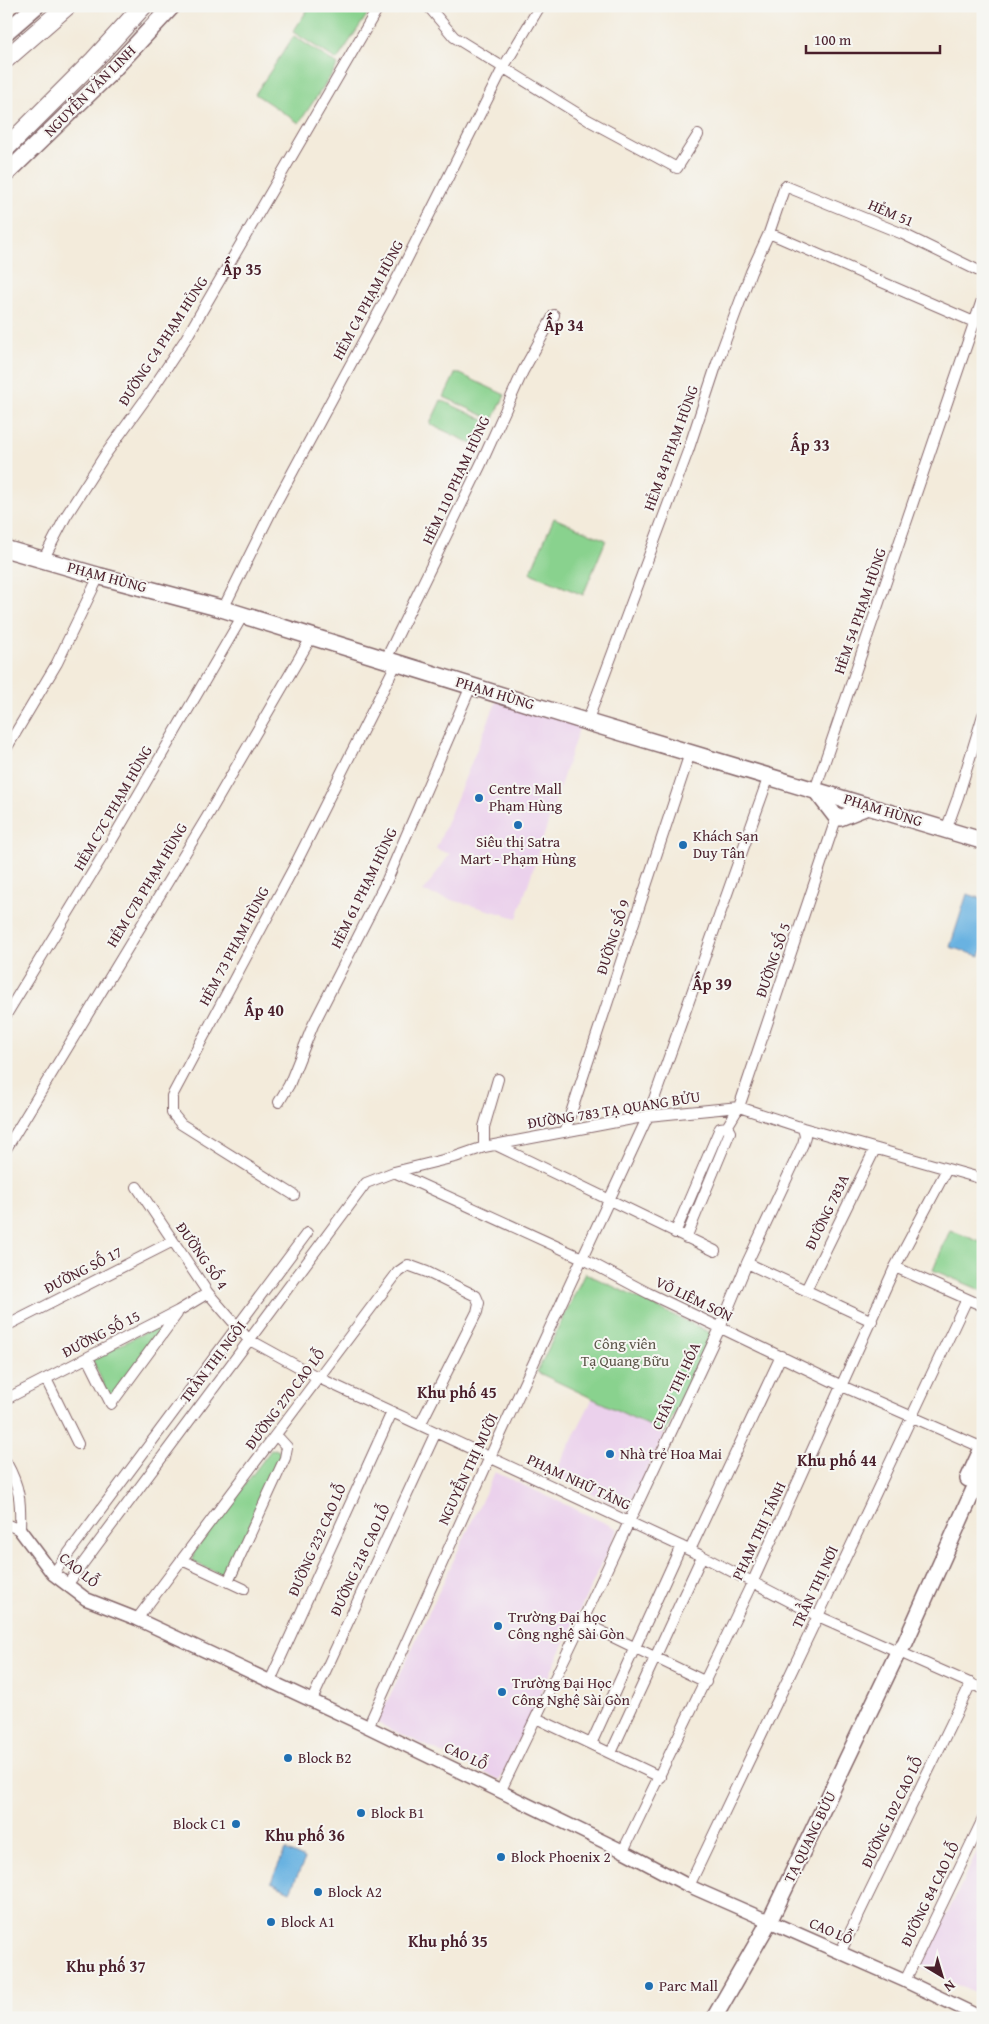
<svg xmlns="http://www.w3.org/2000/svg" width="989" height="2024" viewBox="0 0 989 2024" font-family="'Gentium Book Plus',serif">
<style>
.built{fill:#ebd1ec}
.green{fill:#89d28e;stroke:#6a785c}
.water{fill:#69b2e1;stroke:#5a6886}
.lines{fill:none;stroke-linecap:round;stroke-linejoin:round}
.minor-casing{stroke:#856669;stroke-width:12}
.tertiary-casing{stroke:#856669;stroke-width:15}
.secondary-casing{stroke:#856669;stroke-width:18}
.primary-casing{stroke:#856669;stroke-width:19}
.trunk-casing{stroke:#856669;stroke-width:20}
.minor{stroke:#fff;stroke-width:10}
.tertiary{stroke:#fff;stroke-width:12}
.secondary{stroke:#fff;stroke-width:15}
.primary{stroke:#fff;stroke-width:16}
.trunk{stroke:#fff;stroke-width:18}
.poi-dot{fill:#1f6fb2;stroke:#f6f6f2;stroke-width:2}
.labels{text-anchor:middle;stroke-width:4;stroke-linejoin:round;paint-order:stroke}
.street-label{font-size:15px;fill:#4a1f2b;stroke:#f6f6f2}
.poi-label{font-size:15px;fill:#4a1f2b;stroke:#f6f6f2;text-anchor:start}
.park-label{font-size:15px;fill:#5d5549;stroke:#f6f6f2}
.neighbourhood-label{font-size:16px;font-weight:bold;fill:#4a1f2b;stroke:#f6f6f2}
</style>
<rect width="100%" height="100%" fill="#f6f6f2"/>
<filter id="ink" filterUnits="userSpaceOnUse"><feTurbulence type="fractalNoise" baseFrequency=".02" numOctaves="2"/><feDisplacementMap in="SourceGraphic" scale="10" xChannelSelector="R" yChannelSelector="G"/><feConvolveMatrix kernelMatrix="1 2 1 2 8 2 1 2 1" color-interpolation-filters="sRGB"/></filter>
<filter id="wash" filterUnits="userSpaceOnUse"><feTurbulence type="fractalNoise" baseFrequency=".0096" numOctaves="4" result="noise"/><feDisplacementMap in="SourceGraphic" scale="20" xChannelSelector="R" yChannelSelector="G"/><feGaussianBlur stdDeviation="1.12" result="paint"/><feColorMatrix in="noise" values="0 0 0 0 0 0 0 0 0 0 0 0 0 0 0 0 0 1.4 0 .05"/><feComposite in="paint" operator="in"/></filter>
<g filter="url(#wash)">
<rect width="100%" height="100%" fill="#f3ebdb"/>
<path class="built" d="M497,700L580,725L517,918L423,892L450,854L436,849Z
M593,1398L665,1433L627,1511L554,1475Z
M495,1472L618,1529L500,1780L377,1723Z
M981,1844L983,1845V1997L921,1968Z"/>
<path class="green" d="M310,6H373L337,60L293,32Z
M294,36L338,65L299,123L255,94Z
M456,372L505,395L493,420L444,397Z
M441,400L490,423L479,447L430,424Z
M554,518L606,540L583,595L530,573Z
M950,1230L983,1243V1291L933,1270Z
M585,1273L713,1334L665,1433L537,1372Z
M162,1324L166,1326L111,1401L92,1359Z
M275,1449L279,1451L280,1457L227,1577L193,1562L194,1552L271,1450Z"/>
<path class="water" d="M967,894L983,899V948L980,956L950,947Z
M285,1850L305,1859L290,1891L271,1882Z"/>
</g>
<g filter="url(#ink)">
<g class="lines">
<g class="minor-casing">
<path id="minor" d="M428,6L454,37L588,120L677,168L698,135
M769,233L974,322
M43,560L66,516L105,455L147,397L185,340L379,6
M223,609L271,512L401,271L503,68L540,6
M386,659L481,464L523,371L554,315
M587,722L688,451L717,363L751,272L769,233L785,186L903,234L983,273
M6,749L57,663L99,576
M815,790L983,297
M946,830L958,797L983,715
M6,1015L105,852L243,615
M279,1102L289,1085L313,1025L387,880L471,686
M727,1127L739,1107L835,822L834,810
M565,1131L690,753
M496,1145L715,1251
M484,1147V1127L498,1079
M6,1149L207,817L312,636
M394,1172L582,1258L648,1293L842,1386L983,1448
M137,1187L208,1293L248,1339L319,1378L702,1556L818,1616L983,1689
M294,1195L181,1124L172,1113V1096L294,867L397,662
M675,1233L720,1128L727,1127
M686,1238L730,1132L727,1127
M747,1263L872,1321
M895,1267L983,1306
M806,1290L875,1149
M6,1326L173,1241
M88,1358L111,1404L177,1314
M46,1379L78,1444
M6,1399L178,1311L208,1293
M6,1462C20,1487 21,1502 20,1530L6,1524
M690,1550L781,1356
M182,1560L244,1589
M53,1574L307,1233
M228,1582L285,1458L287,1447L276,1435
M67,1585L366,1183L394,1172L455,1157L484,1147L648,1116L739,1107L803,1128L983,1179
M137,1619L398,1272L408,1265L427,1272L476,1296L479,1303L477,1312L420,1425
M582,1622L706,1682
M270,1681L392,1412
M312,1700L436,1432
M536,1718L660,1777
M368,1727L490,1457L648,1116L769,776
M591,1744L681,1546
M611,1753L702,1556
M501,1790L582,1622L720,1328L747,1263L803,1144L805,1136L803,1128
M623,1851L753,1581L895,1267L947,1169
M689,1886L818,1616L967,1299
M840,1953L971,1683
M905,1981L983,1819"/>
</g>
<g class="tertiary-casing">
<path id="tertiary" d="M20,1530L53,1574L86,1599L137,1619L368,1727L623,1851L689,1886L905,1981L982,2018"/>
</g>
<g class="secondary-casing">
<path id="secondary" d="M815,790L835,816
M840,818L870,806
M968,1479L983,1446
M714,2018L769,1922L898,1652L905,1643L983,1469"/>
</g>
<g class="primary-casing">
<path id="primary" d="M6,32L36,6
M6,174L107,76L172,6
M6,549L99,576L223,609L587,722L983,841"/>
</g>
<g class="trunk-casing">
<path id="trunk" d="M6,59L67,6
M6,148L94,60L143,6"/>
</g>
<use href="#minor" class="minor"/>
<use href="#tertiary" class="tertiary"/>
<use href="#secondary" class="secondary"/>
<use href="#primary" class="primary"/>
<use href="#trunk" class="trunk"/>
</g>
</g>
<g class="poi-dot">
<circle cx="479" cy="798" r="5"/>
<circle cx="518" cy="825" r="5"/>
<circle cx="683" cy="845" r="5"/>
<circle cx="610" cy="1454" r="5"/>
<circle cx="498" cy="1626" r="5"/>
<circle cx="502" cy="1692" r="5"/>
<circle cx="288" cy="1758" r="5"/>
<circle cx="361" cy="1813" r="5"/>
<circle cx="236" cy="1824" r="5"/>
<circle cx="501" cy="1857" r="5"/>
<circle cx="318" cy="1892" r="5"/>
<circle cx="271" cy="1922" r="5"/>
<circle cx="649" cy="1986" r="5"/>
</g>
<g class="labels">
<g class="street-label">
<text transform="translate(90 91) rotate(-45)" y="5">NGUYỄN VĂN LINH</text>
<text transform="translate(891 213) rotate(23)" y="5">HẺM 51</text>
<text transform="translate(368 300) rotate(-62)" y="5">HẺM C4 PHẠM HÙNG</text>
<text transform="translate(163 341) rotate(-57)" y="5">ĐƯỜNG C4 PHẠM HỦNG</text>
<text transform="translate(671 448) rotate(-70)" y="5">HẺM 84 PHẠM HÙNG</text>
<text transform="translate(456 480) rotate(-65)" y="5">HẺM 110 PHẠM HÙNG</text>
<text transform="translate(107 577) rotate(15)" y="5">PHẠM HÙNG</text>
<text transform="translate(860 611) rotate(-71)" y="5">HẺM 54 PHẠM HÙNG</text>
<text transform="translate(495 693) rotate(17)" y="5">PHẠM HÙNG</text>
<text transform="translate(113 808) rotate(-60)" y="5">HẺM C7C PHẠM HÙNG</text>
<text transform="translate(883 810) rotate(17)" y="5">PHẠM HÙNG</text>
<text transform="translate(147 885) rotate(-59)" y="5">HẺM C7B PHẠM HÙNG</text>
<text transform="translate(364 888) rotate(-64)" y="5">HẺM 61 PHẠM HÙNG</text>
<text transform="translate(613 937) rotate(-72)" y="5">ĐƯỜNG SỐ 9</text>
<text transform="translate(234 946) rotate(-62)" y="5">HẺM 73 PHẠM HÙNG</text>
<text transform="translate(773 960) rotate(-71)" y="5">ĐƯỜNG SỐ 5</text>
<text transform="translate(614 1110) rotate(-9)" y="5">ĐƯỜNG 783 TẠ QUANG BỬU</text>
<text transform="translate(827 1212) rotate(-64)" y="5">ĐƯỜNG 783A</text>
<text transform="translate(202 1256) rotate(55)" y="5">ĐƯỜNG SỐ 4</text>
<text transform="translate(83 1270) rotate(-27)" y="5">ĐƯỜNG SỐ 17</text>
<text transform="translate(694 1299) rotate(26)" y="5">VÕ LIÊM SƠN</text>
<text transform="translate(101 1334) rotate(-27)" y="5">ĐƯỜNG SỐ 15</text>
<text transform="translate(213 1362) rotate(-53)" y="5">TRẦN THỊ NGÔI</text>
<text transform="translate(676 1386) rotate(-65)" y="5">CHÂU THỊ HÓA</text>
<text transform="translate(285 1399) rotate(-53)" y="5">ĐƯỜNG 270 CAO LỖ</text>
<text transform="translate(468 1469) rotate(-65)" y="5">NGUYỄN THỊ MƯỜI</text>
<text transform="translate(579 1482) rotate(25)" y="5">PHẠM NHỮ TĂNG</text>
<text transform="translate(759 1531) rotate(-65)" y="5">PHẠM THỊ TÁNH</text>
<text transform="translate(317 1540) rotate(-66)" y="5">ĐƯỜNG 232 CAO LỖ</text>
<text transform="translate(360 1560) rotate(-65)" y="5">ĐƯỜNG 218 CAO LỖ</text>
<text transform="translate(79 1570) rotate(39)" y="5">CAO LỖ</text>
<text transform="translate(815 1587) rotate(-65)" y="5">TRẦN THỊ NƠI</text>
<text transform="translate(466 1756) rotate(25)" y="5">CAO LỖ</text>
<text transform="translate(892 1812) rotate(-64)" y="5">ĐƯỜNG 102 CAO LỖ</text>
<text transform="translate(810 1837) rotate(-64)" y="5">TẠ QUANG BỬU</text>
<text transform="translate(930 1894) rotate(-64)" y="5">ĐƯỜNG 84 CAO LỖ</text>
<text transform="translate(831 1931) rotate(23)" y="5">CAO LỖ</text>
</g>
<g class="poi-label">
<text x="489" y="794">Centre Mall<tspan x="489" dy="17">Phạm Hùng</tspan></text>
<text x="693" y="841">Khách Sạn<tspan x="693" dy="17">Duy Tân</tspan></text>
<text x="518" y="847" text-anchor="middle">Siêu thị Satra<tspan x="518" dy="17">Mart - Phạm Hùng</tspan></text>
<text x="620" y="1459">Nhà trẻ Hoa Mai</text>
<text x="508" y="1622">Trường Đại học<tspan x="508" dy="17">Công nghệ Sài Gòn</tspan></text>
<text x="512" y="1688">Trường Đại Học<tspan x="512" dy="17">Công Nghệ Sài Gòn</tspan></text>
<text x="298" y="1763">Block B2</text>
<text x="371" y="1818">Block B1</text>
<text x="226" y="1829" text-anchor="end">Block C1</text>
<text x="511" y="1862">Block Phoenix 2</text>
<text x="328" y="1897">Block A2</text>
<text x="281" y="1927">Block A1</text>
<text x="659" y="1991">Parc Mall</text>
</g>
<g class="park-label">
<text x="625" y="1349">Công viên<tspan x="625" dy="17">Tạ Quang Bữu</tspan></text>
</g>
<g class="neighbourhood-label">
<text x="242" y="275">Ấp 35</text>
<text x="564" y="331">Ấp 34</text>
<text x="810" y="451">Ấp 33</text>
<text x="712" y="990">Ấp 39</text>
<text x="264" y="1016">Ấp 40</text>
<text x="457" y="1398">Khu phố 45</text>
<text x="837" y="1466">Khu phố 44</text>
<text x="305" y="1841">Khu phố 36</text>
<text x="448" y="1947">Khu phố 35</text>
<text x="106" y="1972">Khu phố 37</text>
</g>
</g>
<rect width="989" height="2024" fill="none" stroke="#f6f6f2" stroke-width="25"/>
<g transform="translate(942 1976) rotate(142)" stroke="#f6f6f2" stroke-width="4" paint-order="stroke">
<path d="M0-4L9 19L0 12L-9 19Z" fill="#4a1f2b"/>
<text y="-8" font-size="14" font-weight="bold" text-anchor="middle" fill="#4a1f2b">N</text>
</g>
<path d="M806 45v8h134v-8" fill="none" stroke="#4a1f2b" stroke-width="2.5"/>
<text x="814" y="45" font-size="15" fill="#4a1f2b" stroke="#f6f6f2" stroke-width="4" paint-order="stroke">100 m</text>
</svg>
